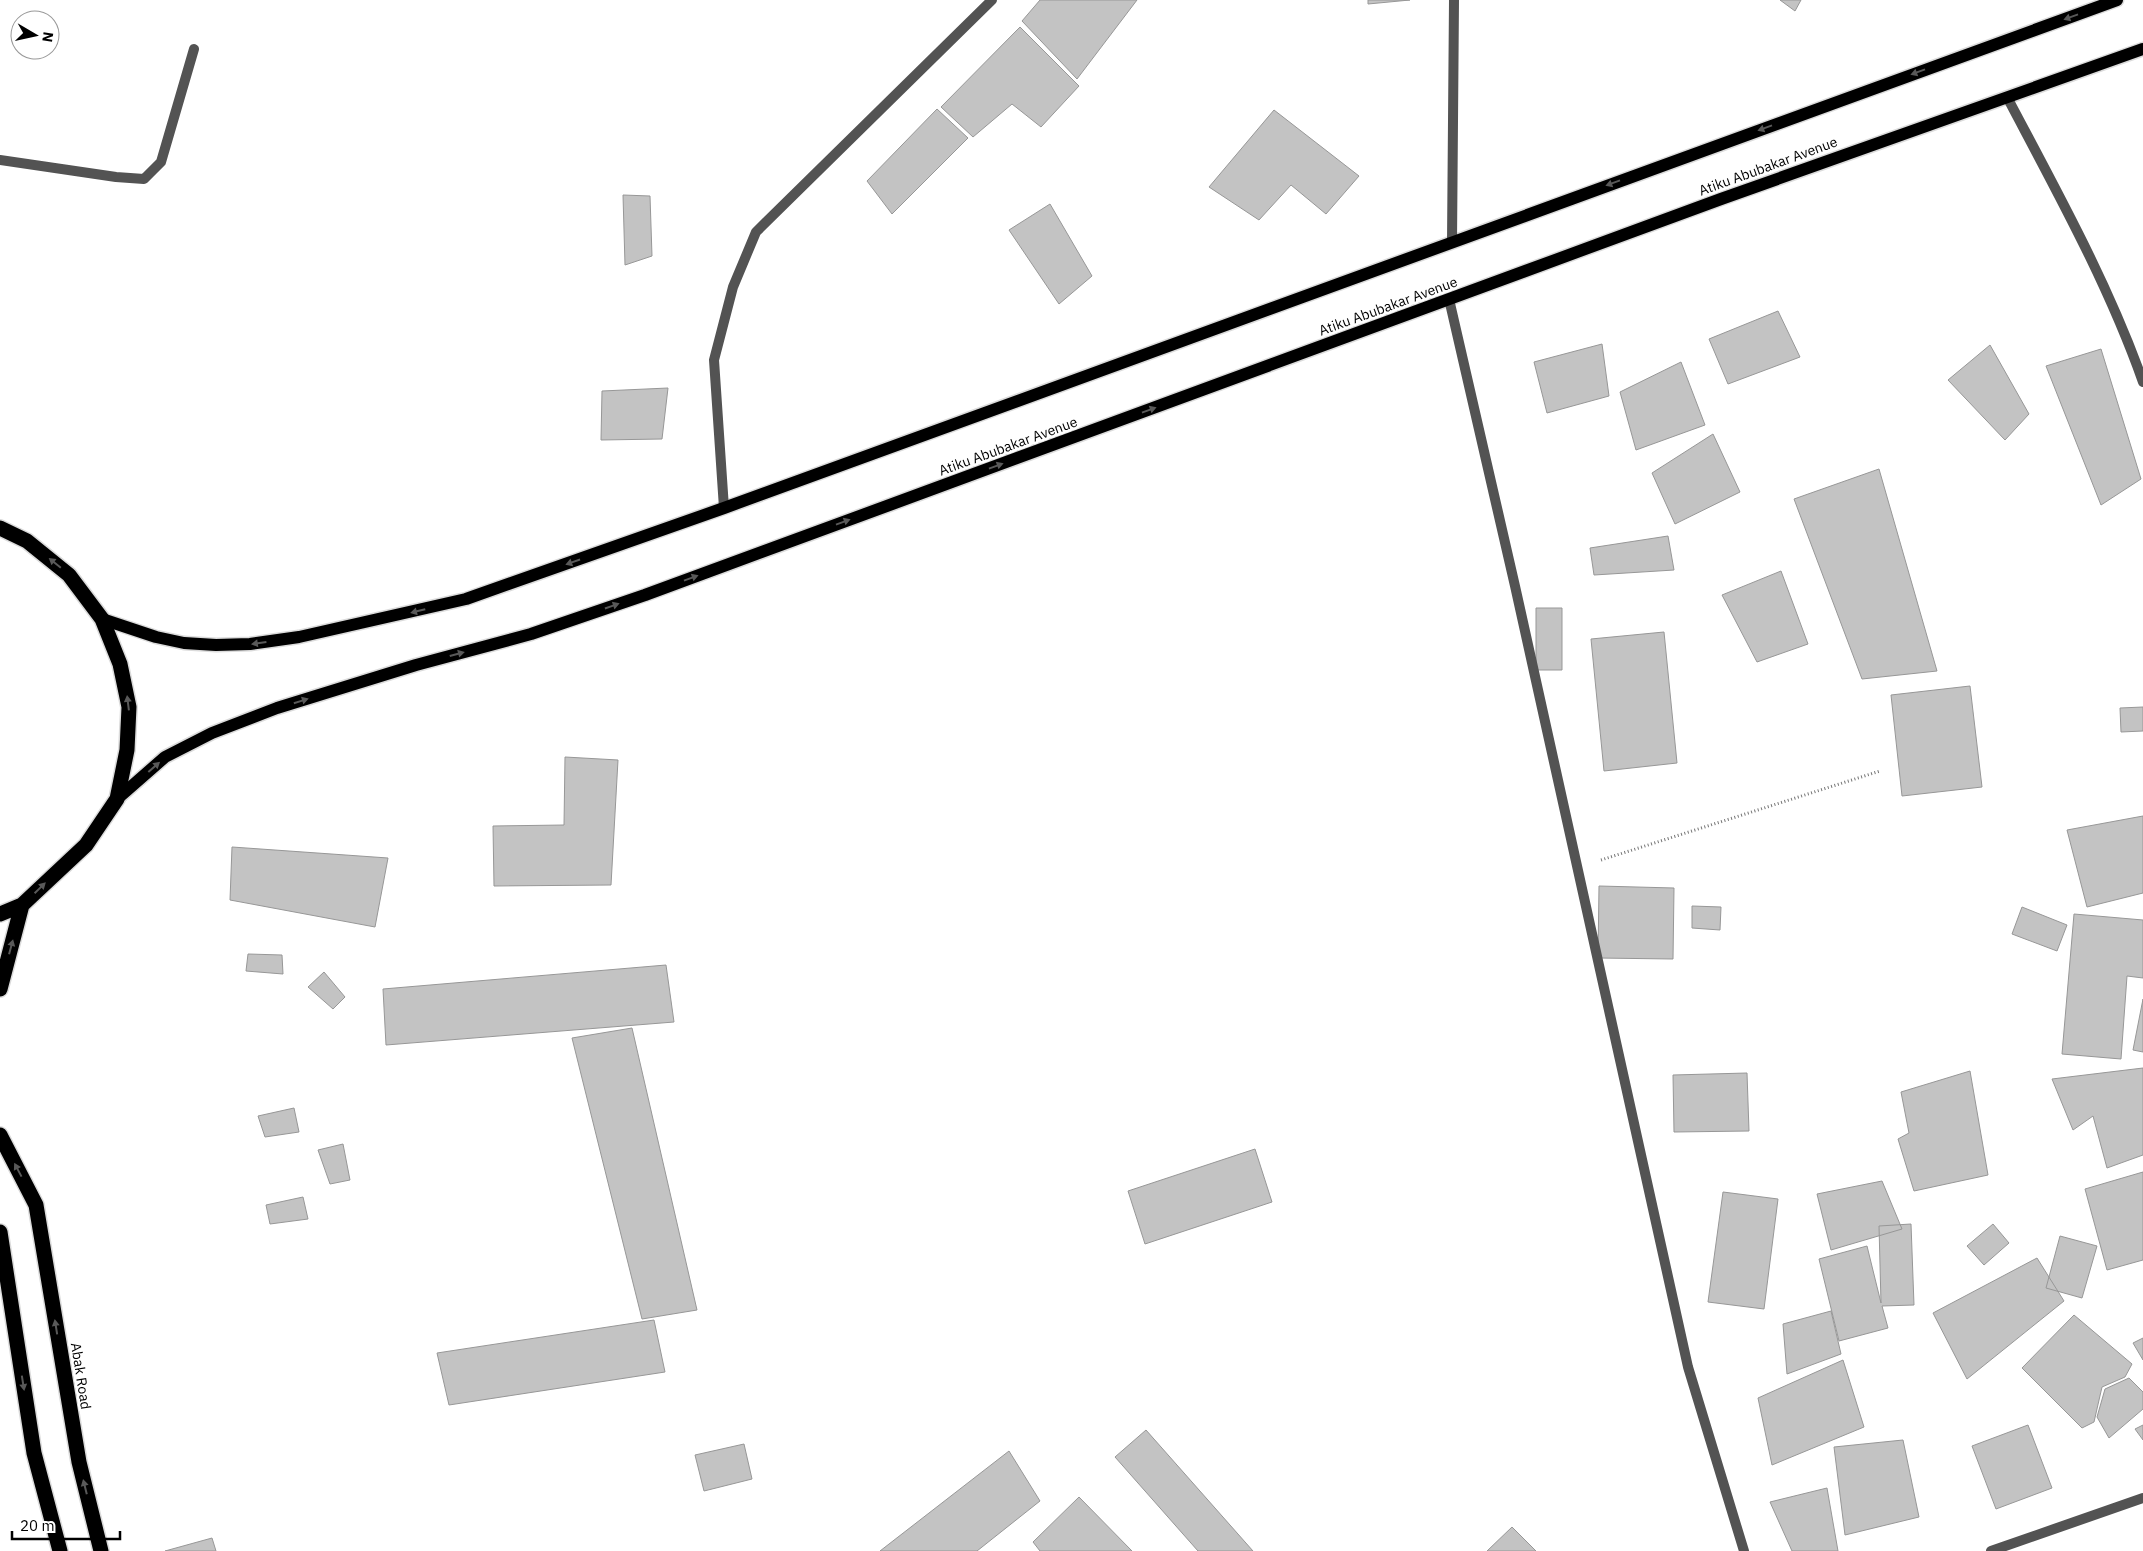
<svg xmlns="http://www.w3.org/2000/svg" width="2143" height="1551" viewBox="0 0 2143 1551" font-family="'IBM Plex Sans',sans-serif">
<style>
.building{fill:#c3c3c3;stroke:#979797}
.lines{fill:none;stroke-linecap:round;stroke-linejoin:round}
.primary-casing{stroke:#dbdbdb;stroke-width:15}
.highway-casing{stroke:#dbdbdb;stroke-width:18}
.path{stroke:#757575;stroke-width:3;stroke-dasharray:1 2.5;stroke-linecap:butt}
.lane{stroke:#535353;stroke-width:10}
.street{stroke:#535353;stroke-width:10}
.primary{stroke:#000;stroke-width:12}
.highway{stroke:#000;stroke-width:15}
.oneway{fill:#595959}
.labels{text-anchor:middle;stroke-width:5;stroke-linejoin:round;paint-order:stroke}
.street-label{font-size:14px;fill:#000;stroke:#fff}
</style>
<rect width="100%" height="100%" fill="#fff"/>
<path class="building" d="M1040,0H1137L1077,79L1022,21Z
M1368,0H1410L1368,4Z
M1780,0H1801L1795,11Z
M1020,27L1079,86L1041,127L1012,104L973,137L941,107Z
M937,109L968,138L892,214L867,181Z
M1274,110L1359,176L1326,214L1291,185L1259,220L1209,187Z
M623,195L650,196L652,256L625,265Z
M1050,204L1092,276L1059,304L1009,230Z
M1778,311L1800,357L1728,384L1709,339Z
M1602,344L1609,396L1547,413L1534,362Z
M1990,345L2029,414L2005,440L1948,380Z
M2101,349L2141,479L2101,505L2046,366Z
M1681,362L1705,425L1636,450L1620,392Z
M668,388L662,439L601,440L602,391Z
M1713,434L1740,492L1675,524L1652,473Z
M1879,469L1937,671L1862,679L1794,499Z
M1668,536L1674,570L1594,575L1590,548Z
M1781,571L1808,644L1757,662L1722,595Z
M1536,608H1562V670H1536Z
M1664,632L1677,763L1604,771L1591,639Z
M1970,686L1982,787L1902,796L1891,695Z
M2143,707V731L2121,732L2120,708Z
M565,757L618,760L611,885L494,886L493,826L564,825Z
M2143,816V893L2087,907L2067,830Z
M232,847L388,858L375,927L230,900Z
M1599,886L1674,888L1673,959L1598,958Z
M1692,906L1721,907L1720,930L1692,928Z
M2022,907L2067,925L2057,951L2012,934Z
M2074,914L2143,920V978L2127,976L2121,1059L2062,1054Z
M248,954L282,955L283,974L246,971Z
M666,965L674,1022L386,1045L383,989Z
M324,972L345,997L333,1009L308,987Z
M2143,999V1052L2133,1050Z
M632,1028L697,1310L642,1319L572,1038Z
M2143,1068V1155L2107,1168L2093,1116L2073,1130L2052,1079Z
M1970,1071L1988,1175L1914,1191L1898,1139L1909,1133L1901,1092Z
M1747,1073L1749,1131L1674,1132L1673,1075Z
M294,1108L299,1132L265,1137L258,1116Z
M343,1144L350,1180L330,1184L318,1150Z
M1255,1149L1272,1202L1145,1244L1128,1191Z
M2143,1172V1260L2107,1270L2085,1189Z
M1882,1181L1902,1229L1831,1250L1817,1194Z
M1723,1192L1778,1199L1764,1309L1708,1302Z
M303,1197L308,1219L270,1224L266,1205Z
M1911,1224L1914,1305L1882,1306L1888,1328L1839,1341L1819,1259L1867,1246L1881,1303L1879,1226Z
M1993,1224L2009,1243L1984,1265L1967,1246Z
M2060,1236L2097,1246L2082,1298L2046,1288Z
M2037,1258L2064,1301L1967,1379L1933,1313Z
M1831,1311L1841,1354L1787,1374L1783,1324Z
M2074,1315L2132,1364L2125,1377L2102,1387L2094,1422L2082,1428L2022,1368Z
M654,1320L665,1372L449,1405L437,1353Z
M2143,1338V1360L2133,1343Z
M1843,1360L1864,1427L1772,1465L1758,1398Z
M2129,1378L2143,1392V1409L2109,1438L2097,1417L2105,1389Z
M2028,1425L2052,1488L1996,1509L1972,1446Z
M2143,1425V1440L2135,1429Z
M1146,1430L1253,1551H1198L1115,1457Z
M1903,1440L1919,1517L1845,1535L1834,1447Z
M744,1444L752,1479L704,1491L695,1455Z
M1009,1451L1040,1501L977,1551H880Z
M1827,1488L1838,1551H1792L1770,1502Z
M1079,1497L1132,1551H1040L1033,1542Z
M1512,1527L1536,1551H1487Z
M212,1538L216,1551H165Z"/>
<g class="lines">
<g class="primary-casing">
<path id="primary" d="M102,619L156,637L184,643L216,645L250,644L299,637L466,599L724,508L2117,0
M117,799L165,757L212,733L277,708L416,665L531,634L645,595L1721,199L2143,49"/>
</g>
<g class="highway-casing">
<path id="highway" d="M0,528L27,541L69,575L102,619L120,664L129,707L127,750L117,799L86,845L22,905L0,914
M0,989L22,905
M0,1135L36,1205L79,1462L101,1551
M0,1232L34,1453L60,1551"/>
</g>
<path class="path" d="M1601,860L1880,771"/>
<path class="lane" d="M0,160L116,177L144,179L161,162L194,49"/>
<path class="street" d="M2007,97C2056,190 2108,283 2143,382
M1452,242L1454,0
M1449,299L1515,586L1688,1367L1744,1551
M724,508L714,360L733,287L756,232L992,0
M1991,1551L2143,1498"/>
<use href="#primary" class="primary"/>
<use href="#highway" class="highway"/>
</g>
<defs><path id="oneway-solid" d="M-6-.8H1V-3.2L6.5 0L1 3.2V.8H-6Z" transform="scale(1.25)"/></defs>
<g class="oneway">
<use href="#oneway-solid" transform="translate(2071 17) rotate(160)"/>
<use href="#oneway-solid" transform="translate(1918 72) rotate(160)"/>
<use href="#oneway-solid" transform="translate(1765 128) rotate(160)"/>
<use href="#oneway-solid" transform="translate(1613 183) rotate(160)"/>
<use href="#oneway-solid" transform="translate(1149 410) rotate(-20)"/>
<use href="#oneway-solid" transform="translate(996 466) rotate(-20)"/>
<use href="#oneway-solid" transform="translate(843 522) rotate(-20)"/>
<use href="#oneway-solid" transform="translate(573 562) rotate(161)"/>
<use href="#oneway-solid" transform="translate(55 563) rotate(-141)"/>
<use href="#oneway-solid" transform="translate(691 578) rotate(-20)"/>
<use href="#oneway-solid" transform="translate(612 606) rotate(-19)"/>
<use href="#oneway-solid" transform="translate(418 611) rotate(166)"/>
<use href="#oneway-solid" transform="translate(259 643) rotate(172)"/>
<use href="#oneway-solid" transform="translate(457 654) rotate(-15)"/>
<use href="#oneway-solid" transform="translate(301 701) rotate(-17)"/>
<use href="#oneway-solid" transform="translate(128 703) rotate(-97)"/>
<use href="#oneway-solid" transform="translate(154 767) rotate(-41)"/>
<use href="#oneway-solid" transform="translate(40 888) rotate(-44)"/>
<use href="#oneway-solid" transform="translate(11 947) rotate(-75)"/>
<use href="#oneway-solid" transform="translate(18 1170) rotate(-118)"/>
<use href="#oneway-solid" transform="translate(56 1327) rotate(-99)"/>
<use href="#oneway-solid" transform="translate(23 1383) rotate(81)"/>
<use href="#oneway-solid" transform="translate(85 1487) rotate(-104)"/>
</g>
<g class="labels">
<g class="street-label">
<text transform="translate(1768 166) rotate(-20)" y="5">Atiku Abubakar Avenue</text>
<text transform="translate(1388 306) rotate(-20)" y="5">Atiku Abubakar Avenue</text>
<text transform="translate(1008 446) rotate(-20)" y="5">Atiku Abubakar Avenue</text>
<text transform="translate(81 1376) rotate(81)" y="5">Abak Road</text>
</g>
</g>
<g transform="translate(35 35) rotate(99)"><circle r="24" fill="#ffffff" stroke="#999999"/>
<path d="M0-4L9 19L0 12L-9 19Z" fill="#000000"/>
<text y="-8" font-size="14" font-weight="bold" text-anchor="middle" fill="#000000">N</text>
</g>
<path d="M12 1531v8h108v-8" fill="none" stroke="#000000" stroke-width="2.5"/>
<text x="20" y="1531" font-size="15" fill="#000000" stroke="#ffffff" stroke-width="4" paint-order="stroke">20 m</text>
</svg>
